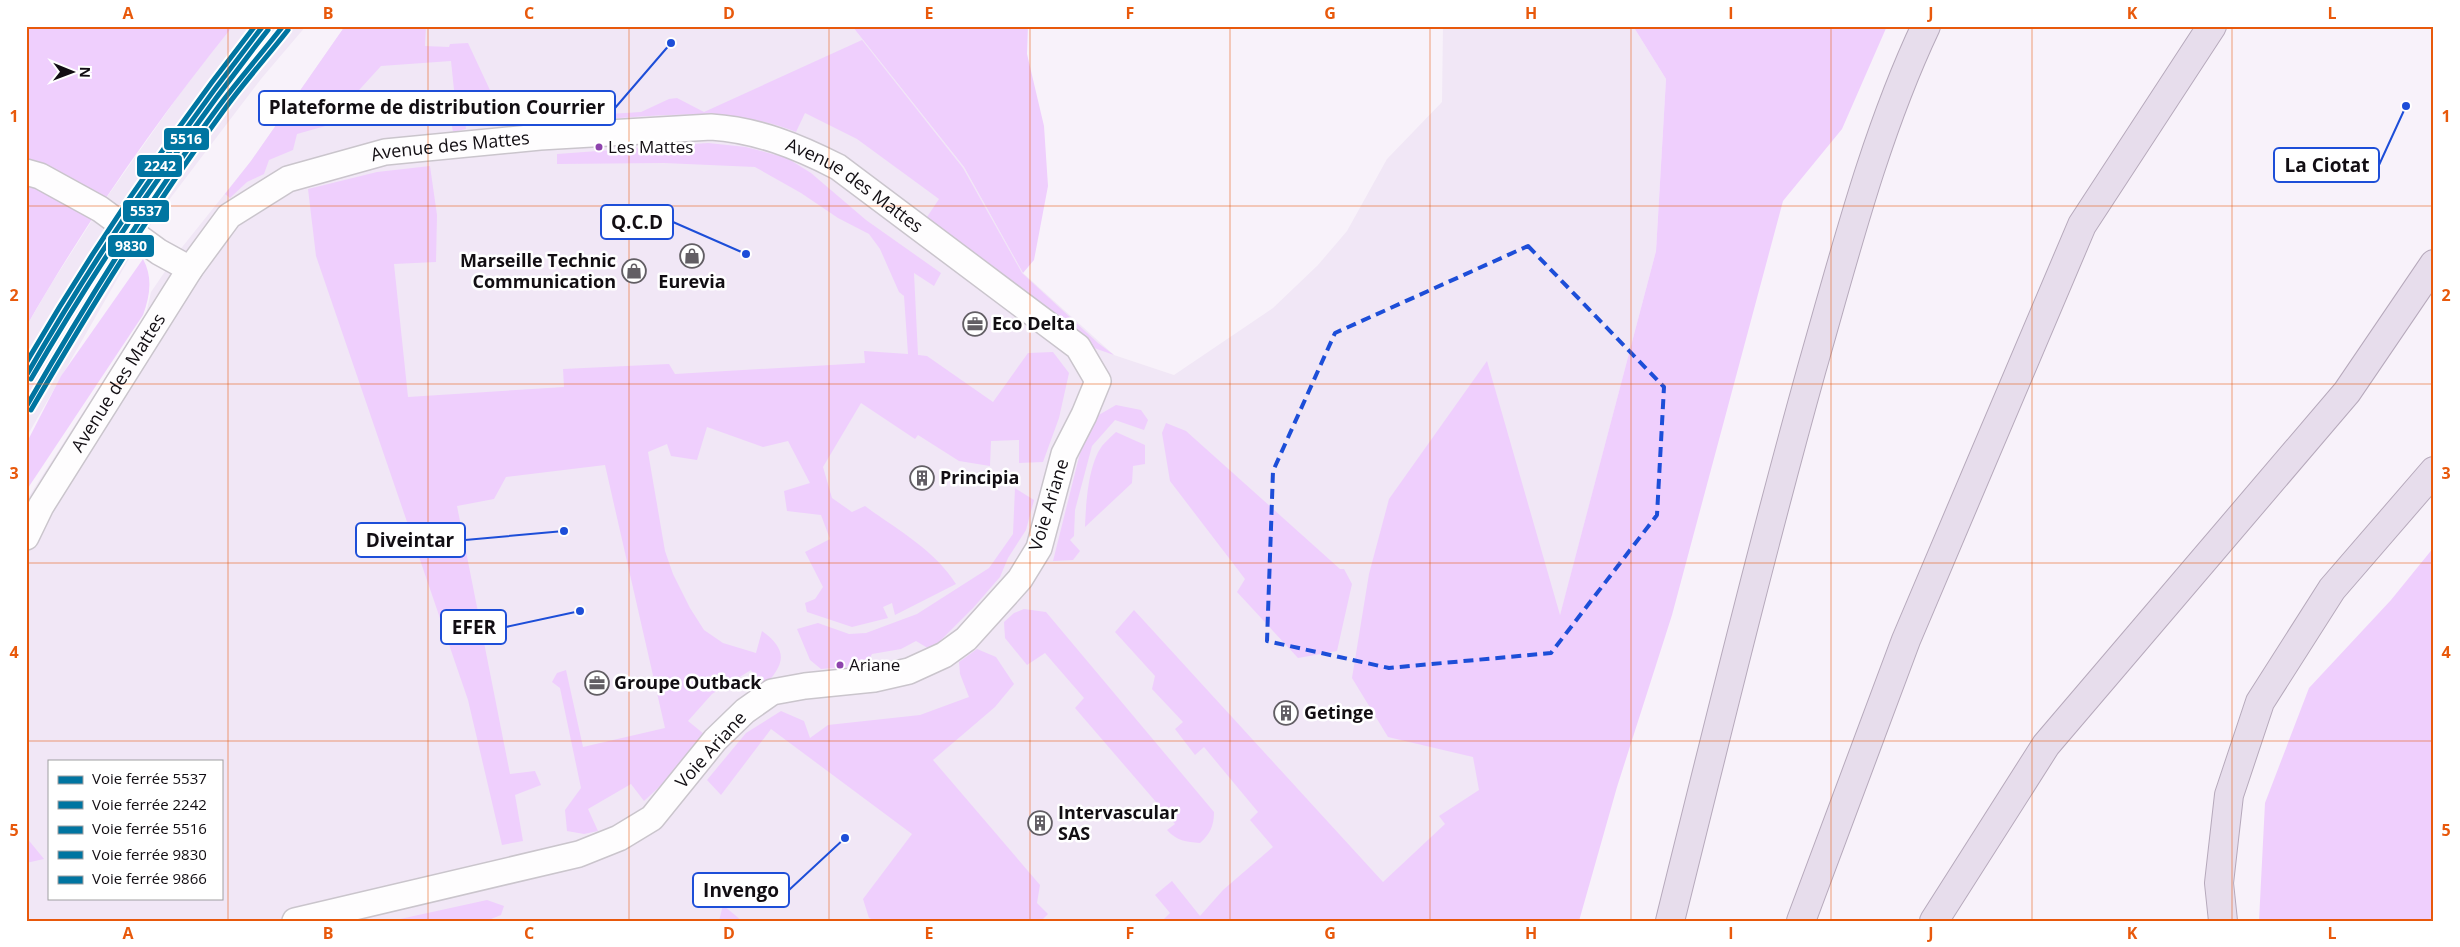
<svg xmlns="http://www.w3.org/2000/svg" width="2460" height="947" viewBox="0 0 2460 947" font-family="'Open Sans',sans-serif">
<style>
.built{fill:#f1e7f6;fill-rule:evenodd}
.green{fill:#efcffd}
.lines{fill:none;stroke-linecap:round;stroke-linejoin:round}
.minor-casing{stroke:#cac5cc;stroke-width:28}
.motorway-casing{stroke:#b6a9bb;stroke-width:30}
.minor{stroke:#fefdfe;stroke-width:25}
.motorway{stroke:#e7ddec;stroke-width:28}
.rail-1-casing{stroke:#fff;stroke-width:9}
.rail-2-casing{stroke:#fff;stroke-width:9}
.rail-3-casing{stroke:#fff;stroke-width:9}
.rail-4-casing{stroke:#fff;stroke-width:9}
.rail-5-casing{stroke:#fff;stroke-width:9}
.rail-1{stroke:#0075a1;stroke-width:5}
.rail-2{stroke:#0075a1;stroke-width:5}
.rail-3{stroke:#0075a1;stroke-width:5}
.rail-4{stroke:#0075a1;stroke-width:5}
.rail-5{stroke:#0075a1;stroke-width:5}
.marked{fill:none;stroke:#1d4ed8;stroke-width:4;stroke-dasharray:10 6;stroke-linejoin:round}
.grid{fill:none;stroke:#e8590c;stroke-width:1;stroke-opacity:0.55}
.bus-dot{fill:#8e44ad;stroke:#fff;stroke-width:2}
.labels{text-anchor:middle;stroke-width:5;stroke-linejoin:round;paint-order:stroke}
.bus-label{font-size:17px;fill:#120e13;stroke:#fff;text-anchor:start}
.street-label{font-size:18px;fill:#120e13;stroke:#fff}
.poi-label{font-size:18px;font-weight:bold;fill:#120e13;stroke:#fff;text-anchor:start}
.leader{fill:none;stroke:#1d4ed8;stroke-width:2}
.callout-dot{fill:#1d4ed8;stroke:#fff;stroke-width:2}
.callout{fill:#fff;stroke:#1d4ed8;stroke-width:2}
.callout-label{font-size:19px;text-anchor:middle;font-weight:bold;fill:#120e13}
.line-badge{stroke:#fff;stroke-width:2}
.badge-label{font-size:14px;text-anchor:middle;font-weight:bold;fill:#fff}
.neatline{fill:none;stroke:#e8590c;stroke-width:2}
.grid-label{font-size:16px;text-anchor:middle;font-weight:bold;fill:#e8590c}
</style>
<rect width="100%" height="100%" fill="#f8f2fa"/>
<path class="built" d="M233,26H306L261,79L153,221L134,250L26,438V327L50,286L107,197L188,82Z
M345,26H852L964,167L1023,273L1114,355L1174,375L1273,308L1318,265L1347,231L1387,159L1442,102L1443,26H1633L1666,79L1656,251L1560,616L1479,838L1338,921H26V501L146,314L151,292L179,251L251,161ZM49,761H221V898H49Z"/>
<path class="green" d="M26,26H233C156,121 86,222 26,327Z
M345,26H426L425,46L449,47L450,44L468,43L496,103L492,116L478,126L474,107L464,106L466,129L453,132L449,110L456,109L451,61L381,66L340,111L343,121L297,134L293,150L269,160L264,174L247,182L230,198L225,194L251,161Z
M852,26H1028L1027,54L1044,126L1048,186L1034,260L1023,273L964,167Z
M1633,26H1887L1842,129L1783,201L1672,615L1617,787L1579,921H1162L1170,913L1155,895L1172,881L1200,916L1223,890L1273,847L1250,820L1258,812L1204,747L1195,755L1175,729L1183,722L1152,689L1155,676L1115,632L1134,610L1383,882L1445,824L1439,816L1479,790L1473,757L1388,737L1352,678L1369,574L1389,499L1487,361L1560,615L1656,251L1666,79Z
M862,40L963,168L1022,273L1098,343L1114,355L1094,348L1067,323L925,220L939,199L857,139L805,113L796,132C727,104 649,117 577,121V116L641,112L669,99L677,98L704,112Z
M708,143L746,147L787,158L811,173L866,220L941,273L934,286L914,273L918,355L927,356L993,402L1028,353L1053,352L1069,373L1059,418L1043,462L1019,463V440L991,441L990,466L959,461L918,435L915,439L861,403L823,467L832,498L852,512L865,506C896,529 935,550 956,584L895,615L892,603L883,607L888,618L852,627L807,612L805,603L815,599L823,587L805,552L830,539L821,515L787,511L784,491L810,483L788,441L763,447L707,427L697,460L671,456L667,444L648,452L665,551L673,574L690,608L704,630L723,643L756,653L762,631C790,651 784,666 762,688L751,670L712,694L688,721L704,734L680,768L644,801L631,784L588,809L598,831L584,834L567,831L565,810L581,788L560,688L552,682L557,673L566,670L583,747L665,728L605,465L506,477L494,499L457,506L510,774L535,771L541,785L515,795L523,841L502,845L468,700L316,256L308,189L377,172L430,166L437,215L436,262L394,264L408,397L564,387L563,369L669,364L675,374L865,363L864,351L908,354L904,296L899,292L880,249L869,234L838,218L801,193L755,167L664,163L557,164V154Z
M143,259C153,277 150,296 143,315L26,491V444L61,376Z
M1116,405L1141,410L1148,420L1144,430L1115,420L1092,446L1075,510L1074,536L1070,540L1080,551L1073,560L1053,561L1080,453L1097,416Z
M1166,423L1186,431L1340,569H1344L1352,584L1337,651L1298,658L1237,592L1245,579L1170,481L1162,433Z
M1116,432L1145,445V464L1133,466L1132,483L1085,527C1086,504 1088,465 1102,446C1106,441 1111,437 1116,432Z
M1015,488L1034,500L1026,530L1008,558L1000,577L973,608L931,650L916,641L901,649L872,654L866,665L821,669L810,660L797,629L818,623L849,634L866,633L917,614L989,568L1013,534Z
M2434,547V921H2259L2265,803L2309,688L2391,600Z
M1024,609L1046,612L1214,812C1214,826 1210,834 1200,843C1186,842 1177,841 1167,830L1175,824L1075,708L1084,698L1045,653L1027,665L1005,638L1004,622L1014,613Z
M977,649L996,657L1014,684L995,707L933,760L1040,885L1037,903L1048,914L1041,921H876L869,918L863,899L912,834L771,729L721,795L707,780L746,733L781,711L804,721L810,738L828,725L920,715L969,697L960,674L959,662Z
M26,837L44,859L26,863Z
M487,900L504,906L501,915L486,921H391Z
M723,905L742,921H719Z"/>
<g class="lines">
<g class="minor-casing">
<g id="minor">
<path d="M26,172L40,176L100,209L159,252L190,269"/>
<path id="s1" d="M26,537L41,506L190,269L229,216L288,179L385,152L540,137L711,127C757,130 797,146 838,167L1078,347L1098,381L1084,415L1064,454L1039,548L1020,579L966,639L944,655L909,671L874,679L805,686L772,692L745,711L715,740L652,818L619,838L579,854L295,921"/>
</g>
</g>
<g class="motorway-casing">
<path id="motorway" d="M1670,921C1716,736 1761,551 1812,368C1845,253 1875,134 1926,26
M1801,921L1906,640L2082,225L2212,26
M1934,921L2046,745L2347,392L2434,264
M2223,921L2219,883L2229,795L2260,702L2332,589L2434,471"/>
</g>
<use href="#minor" class="minor"/>
<use href="#motorway" class="motorway"/>
<g class="rail-1-casing">
<path id="rail-1" d="M26,407C86,303 148,202 219,106C239,79 262,53 283,26"/>
</g>
<g class="rail-2-casing">
<path id="rail-2" d="M26,376C97,253 176,137 263,26"/>
</g>
<g class="rail-3-casing">
<path id="rail-3" d="M31,379C102,257 181,141 268,30"/>
</g>
<g class="rail-4-casing">
<path id="rail-4" d="M31,410C91,307 153,206 224,110C244,82 267,57 288,30"/>
</g>
<g class="rail-5-casing">
<path id="rail-5" d="M26,363C95,245 171,133 255,26"/>
</g>
<use href="#rail-1" class="rail-1"/>
<use href="#rail-2" class="rail-2"/>
<use href="#rail-3" class="rail-3"/>
<use href="#rail-4" class="rail-4"/>
<use href="#rail-5" class="rail-5"/>
</g>
<path class="marked" d="M1528,246L1664,387L1657,515L1551,653L1389,668L1267,641L1273,471L1335,333Z"/>
<path class="grid" d="M228,26V921M428,26V921M629,26V921M829,26V921M1030,26V921M1230,26V921M1430,26V921M1631,26V921M1831,26V921M2032,26V921M2232,26V921M26,206H2434M26,384H2434M26,563H2434M26,741H2434"/>
<defs>
<g id="shop-ring" transform="scale(1.25)"><circle r="9.5" fill="#fff" stroke="#625e64" stroke-width="1.5"/><path d="M-5-2.5h2.3a2.7 3.5 0 0 1 5.4 0H5L5.5 6h-11ZM-1.5-2.5h3a1.5 2.3 0 0 0-3 0Z" fill="#625e64"/></g>
<g id="office-ring" transform="scale(1.25)"><circle r="9.5" fill="#fff" stroke="#625e64" stroke-width="1.5"/><path d="M-6-3h4V-5.5h4V-3h4V5H-6ZM-1-4.5V-3h2v-1.5ZM-6 0V1H6V0Z" fill="#625e64"/></g>
<g id="building-ring" transform="scale(1.25)"><circle r="9.5" fill="#fff" stroke="#625e64" stroke-width="1.5"/><path d="M-4-6H4V6H1V3H-1V6H-4ZM-2.5-4.3h1.7v1.8h-1.7ZM.8-4.3h1.7v1.8H.8ZM-2.5-1h1.7V.8h-1.7ZM.8-1h1.7V.8H.8Z" fill="#625e64"/></g>
</defs>
<g fill-rule="evenodd">
<use href="#shop-ring" x="692" y="256"/>
<use href="#shop-ring" x="634" y="271"/>
<use href="#office-ring" x="975" y="324"/>
<use href="#building-ring" x="922" y="478"/>
<use href="#office-ring" x="597" y="683"/>
<use href="#building-ring" x="1286" y="713"/>
<use href="#building-ring" x="1040" y="823"/>
</g>
<g class="bus-dot">
<circle cx="599" cy="147" r="4.5"/>
<circle cx="840" cy="665" r="4.5"/>
</g>
<g class="labels">
<g class="bus-label">
<text x="608" y="153">Les Mattes</text>
<text x="849" y="671">Ariane</text>
</g>
<g class="street-label">
<text dy="6" stroke="none"><textPath href="#s1" startOffset="616">Avenue des Mattes</textPath></text>
<text dy="6" stroke="none"><textPath href="#s1" startOffset="1035">Avenue des Mattes</textPath></text>
<text dy="6" stroke="none"><textPath href="#s1" startOffset="180">Avenue des Mattes</textPath></text>
<text transform="translate(1049 505) rotate(-73)" y="6">Voie Ariane</text>
<text transform="translate(711 750) rotate(-48)" y="6">Voie Ariane</text>
</g>
<g class="poi-label">
<text x="616" y="267" text-anchor="end">Marseille Technic<tspan x="616" dy="21">Communication</tspan></text>
<text x="692" y="288" text-anchor="middle">Eurevia</text>
<text x="992" y="330">Eco Delta</text>
<text x="940" y="484">Principia</text>
<text x="614" y="689">Groupe Outback</text>
<text x="1304" y="719">Getinge</text>
<text x="1058" y="819">Intervascular<tspan x="1058" dy="21">SAS</tspan></text>
</g>
</g>
<path class="leader" d="M671 43L615 108M2406 106L2379 165M746 254L673 222M564 531L465 540M580 611L506 627M845 838L789 890"/>
<g class="callout-dot">
<circle cx="671" cy="43" r="5"/>
<circle cx="2406" cy="106" r="5"/>
<circle cx="746" cy="254" r="5"/>
<circle cx="564" cy="531" r="5"/>
<circle cx="580" cy="611" r="5"/>
<circle cx="845" cy="838" r="5"/>
</g>
<g class="callout">
<rect x="259" y="91" width="356" height="34" rx="5"/>
<rect x="2274" y="148" width="105" height="34" rx="5"/>
<rect x="601" y="205" width="72" height="34" rx="5"/>
<rect x="356" y="523" width="109" height="34" rx="5"/>
<rect x="441" y="610" width="65" height="34" rx="5"/>
<rect x="693" y="873" width="96" height="34" rx="5"/>
</g>
<g class="callout-label">
<text x="437" y="114">Plateforme de distribution Courrier</text>
<text x="2327" y="172">La Ciotat</text>
<text x="637" y="229">Q.C.D</text>
<text x="410" y="547">Diveintar</text>
<text x="474" y="634">EFER</text>
<text x="741" y="897">Invengo</text>
</g>
<g class="line-badge">
<rect x="163" y="127" width="47" height="24" rx="5" fill="#0075a1"/>
<rect x="136" y="154" width="47" height="24" rx="5" fill="#0075a1"/>
<rect x="122" y="199" width="48" height="24" rx="5" fill="#0075a1"/>
<rect x="107" y="234" width="48" height="24" rx="5" fill="#0075a1"/>
</g>
<g class="badge-label">
<text x="186" y="144">5516</text>
<text x="160" y="171">2242</text>
<text x="146" y="216">5537</text>
<text x="131" y="251">9830</text>
</g>
<rect width="2460" height="947" fill="none" stroke="#ffffff" stroke-width="55"/>
<rect x="48" y="760" width="175" height="140" fill="#ffffff" stroke="#a09fa1"/>
<rect x="58" y="776" width="25" height="8" fill="#0075a1" stroke="#a09fa1"/>
<text x="92" y="784" font-size="15" fill="#120e13">Voie ferrée 5537</text>
<rect x="58" y="801" width="25" height="8" fill="#0075a1" stroke="#a09fa1"/>
<text x="92" y="810" font-size="15" fill="#120e13">Voie ferrée 2242</text>
<rect x="58" y="826" width="25" height="8" fill="#0075a1" stroke="#a09fa1"/>
<text x="92" y="834" font-size="15" fill="#120e13">Voie ferrée 5516</text>
<rect x="58" y="851" width="25" height="8" fill="#0075a1" stroke="#a09fa1"/>
<text x="92" y="860" font-size="15" fill="#120e13">Voie ferrée 9830</text>
<rect x="58" y="876" width="25" height="8" fill="#0075a1" stroke="#a09fa1"/>
<text x="92" y="884" font-size="15" fill="#120e13">Voie ferrée 9866</text>
<g transform="translate(72 72) rotate(91)" stroke="#ffffff" stroke-width="4" paint-order="stroke">
<path d="M0-4L9 19L0 12L-9 19Z" fill="#120e13"/>
<text y="-8" font-size="14" font-weight="bold" text-anchor="middle" fill="#120e13">N</text>
</g>
<rect x="28" y="28" width="2404" height="892" class="neatline"/>
<g class="grid-label">
<text x="128" y="19">A</text>
<text x="328" y="19">B</text>
<text x="529" y="19">C</text>
<text x="729" y="19">D</text>
<text x="929" y="19">E</text>
<text x="1130" y="19">F</text>
<text x="1330" y="19">G</text>
<text x="1531" y="19">H</text>
<text x="1731" y="19">I</text>
<text x="1931" y="19">J</text>
<text x="2132" y="19">K</text>
<text x="2332" y="19">L</text>
<text x="14" y="122">1</text>
<text x="2446" y="122">1</text>
<text x="14" y="301">2</text>
<text x="2446" y="301">2</text>
<text x="14" y="479">3</text>
<text x="2446" y="479">3</text>
<text x="14" y="658">4</text>
<text x="2446" y="658">4</text>
<text x="14" y="836">5</text>
<text x="2446" y="836">5</text>
<text x="128" y="939">A</text>
<text x="328" y="939">B</text>
<text x="529" y="939">C</text>
<text x="729" y="939">D</text>
<text x="929" y="939">E</text>
<text x="1130" y="939">F</text>
<text x="1330" y="939">G</text>
<text x="1531" y="939">H</text>
<text x="1731" y="939">I</text>
<text x="1931" y="939">J</text>
<text x="2132" y="939">K</text>
<text x="2332" y="939">L</text>
</g>
</svg>
